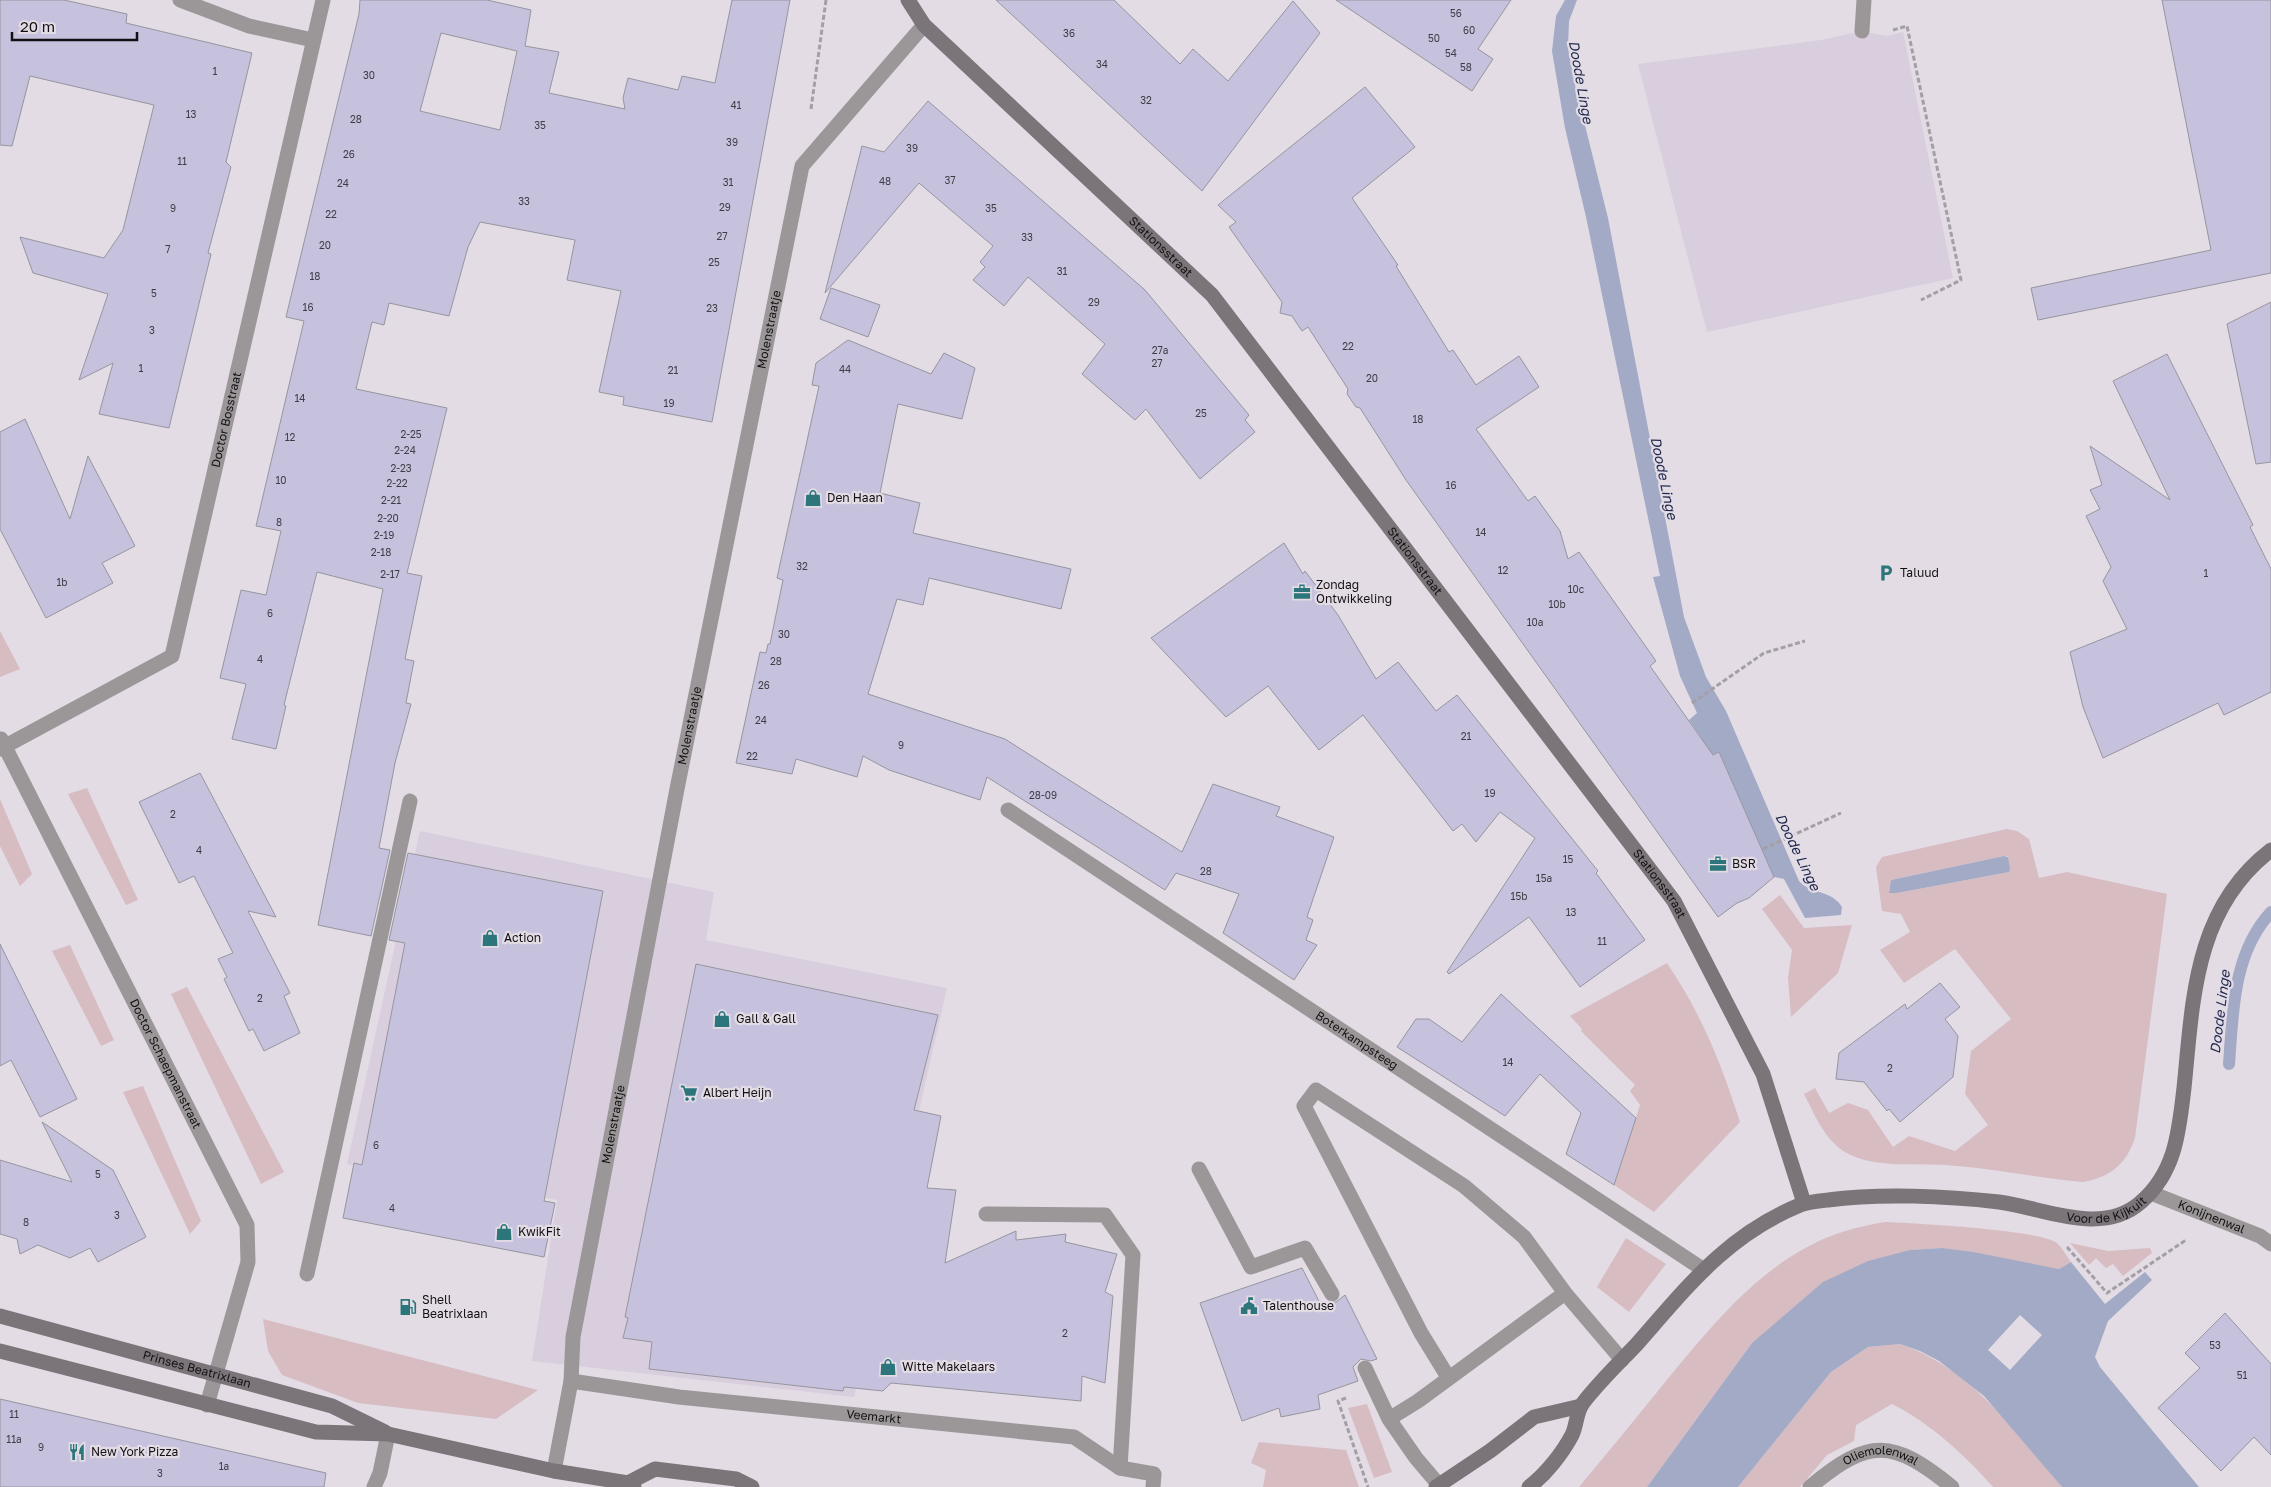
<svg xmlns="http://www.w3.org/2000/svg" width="2271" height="1487" viewBox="0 0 2271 1487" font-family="'Golos Text',sans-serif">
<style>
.built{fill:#d9cedd}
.green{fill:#d7bcc2;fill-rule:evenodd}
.water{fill:#a2aac5;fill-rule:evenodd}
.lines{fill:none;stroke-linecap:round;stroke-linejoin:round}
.stream{stroke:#a2aac5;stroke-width:12}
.building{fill:#c6c1dd;stroke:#96959f;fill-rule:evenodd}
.path{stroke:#a49ea5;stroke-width:3;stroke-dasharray:5 2.5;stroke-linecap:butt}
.lane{stroke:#9b9799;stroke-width:15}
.street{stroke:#9b9799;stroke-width:15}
.secondary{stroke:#7b7478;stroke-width:15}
.labels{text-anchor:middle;stroke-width:4.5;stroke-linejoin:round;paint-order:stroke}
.number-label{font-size:10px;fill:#403c46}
.street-label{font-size:12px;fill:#131013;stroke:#e3dce5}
.poi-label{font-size:12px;fill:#131013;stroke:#e3dce5;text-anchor:start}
.water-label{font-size:14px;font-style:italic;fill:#1d264c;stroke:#e3dce5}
</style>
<rect width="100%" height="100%" fill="#e3dce5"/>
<path class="built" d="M1862,31L1886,36L1903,32L1953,278L1707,332L1638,64L1821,40Z
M420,831L714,892L706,940L947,988L854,1397L532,1361L557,1200L347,1164Z"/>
<path class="green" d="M0,631L20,669L0,677Z
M87,788L138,900L126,905L68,794Z
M0,799L32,874L20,886L0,846Z
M2007,829L2017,831L2029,839L2039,878L2067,872L2167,894L2135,1138C2126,1164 2111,1177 2083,1182C2041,1178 2000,1170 1958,1166C1925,1162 1874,1170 1845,1152C1824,1139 1815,1115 1804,1094L1815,1088L1829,1113L1848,1103L1868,1110L1893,1147L1909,1136L1955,1151L1988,1125L1965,1094L1971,1051L2011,1019L1955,949L1904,983L1880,950L1910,932L1901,914L1882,911L1876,867L1882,857ZM2004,856H2008L2009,872L1897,893L1889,892L1891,880Z
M1780,895L1804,928L1852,925L1838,973L1791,1017L1788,978L1792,950L1762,909Z
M70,945L114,1040L101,1046L52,951Z
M1667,963C1702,1015 1721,1063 1740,1122L1654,1212L1614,1185L1640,1105L1630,1091L1635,1085L1581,1031L1582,1029L1570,1016Z
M187,987L284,1172L261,1184L171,994Z
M143,1086L201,1221L190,1234L123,1092Z
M1885,1222C1911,1223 2042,1230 2057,1243C2062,1248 2067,1256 2071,1262L2059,1269L1942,1248L1910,1250L1752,1343L1647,1487H1579C1608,1452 1637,1417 1666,1381C1710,1328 1755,1271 1819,1241C1840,1231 1862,1226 1885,1222Z
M1626,1238L1666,1264L1629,1312L1597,1287Z
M2070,1243L2108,1251L2150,1248L2152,1253L2123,1276L2113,1264L2106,1268L2096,1258L2089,1265Z
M263,1319L538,1390L496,1419L358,1403L282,1375L268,1351Z
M1900,1344C1971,1368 2016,1432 2062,1487H1993C1965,1455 1930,1423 1892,1404L1856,1425L1854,1441L1827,1455L1800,1487H1738L1831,1372L1868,1347Z
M1367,1404L1392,1472L1374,1478L1348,1408Z
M1259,1442L1346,1450L1359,1487H1263L1266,1470L1251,1463Z"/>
<path class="water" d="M1565,0H1577L1569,21L1568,48L1575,85L1608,218L1684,617L1706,677L1726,711L1799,881C1810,894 1832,890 1842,907L1841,915L1805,918L1784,879L1774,877L1719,752L1708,757L1700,736L1689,720L1697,713L1680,676L1653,577L1660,576L1586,217L1565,128L1552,51L1556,16Z
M2004,856L2008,857L2010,869L2009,872L1897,893H1889L1891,880Z
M1942,1248L1973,1252L2059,1269L2071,1262L2105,1304L2145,1272L2152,1280L2108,1321L2095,1357L2100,1367L2199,1487H2062L1984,1396L1939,1361L1920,1351L1900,1344L1868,1347L1831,1372L1738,1487H1647L1752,1343L1823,1282L1868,1261L1910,1250ZM2020,1315L2042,1335L2010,1370L1988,1350Z"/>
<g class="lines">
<path class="stream" d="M2229,1064C2233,1011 2233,953 2271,912"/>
</g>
<path class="building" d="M0,0H64L127,14L126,23L252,53L226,162L231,167L208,253L211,254L169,428L99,414L113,363L79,380L108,294L33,273L20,237L104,258L123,230L154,105L30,76L12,146L0,145Z
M360,0H487L531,10L525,46L559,52L549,93L625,109L623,98L628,78L678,90L682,76L715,83L732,0H790L712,422L623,405L624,397L599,392L621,291L567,280L575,240L480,222L468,247L449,316L389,303L384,325L372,322L356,389L447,408L407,573L422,576L405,659L414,661L406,703L411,704L395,763L379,848L390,850L371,936L318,925L383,589L317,572L284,705L286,706L276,749L232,739L246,684L220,678L241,590L266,595L281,531L256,526L304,321L286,317L359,14ZM441,33L517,51L500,130L420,111Z
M996,0H1114L1180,64L1193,49L1228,81L1293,1L1320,33L1202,191Z
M1336,0H1511L1478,49L1493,59L1472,91Z
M2162,0H2271V273L2038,320L2031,288L2211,250Z
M1365,87L1415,147L1352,198L1398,265L1396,266L1449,352L1453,350L1476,385L1519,356L1539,387L1476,429L1528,501L1535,496L1560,531L1568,559L1579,552L1656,661L1650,666L1713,755L1719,752L1774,877L1749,898L1737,903L1718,917L1406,480L1360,408L1356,407L1347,394L1348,389L1308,327L1302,331L1292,316L1280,313L1282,302L1229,227L1236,222L1218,205Z
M928,101L1145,290L1249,415L1245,420L1255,432L1200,479L1146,409L1135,420L1082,374L1105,344L1065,309L1028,277L1004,306L973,280L985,267L980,262L993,246L919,183L825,293L862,146L884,152Z
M831,288L880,305L868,337L820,319Z
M2271,302V462L2256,464L2227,324Z
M848,340L931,374L944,353L975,368L962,419L898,404L880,493L920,503L913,533L1071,569L1061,609L929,578L923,605L897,599L868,694L1005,739L1182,852L1213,784L1280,807L1276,816L1334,837L1307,917L1313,920L1306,940L1317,945L1294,980L1223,933L1239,894L1176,873L1165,890L987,777L980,800L889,770L863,756L857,777L796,759L792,774L736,763L760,652L766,653L768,644H770L783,580L777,578L819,386L812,385L816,363Z
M2167,354L2253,525L2250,527L2271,569V692L2224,715L2218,703L2103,758L2083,707L2070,652L2127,629L2103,581L2111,567L2086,516L2100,509L2090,490L2102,485L2090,446L2170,500L2113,381Z
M25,419L70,519L88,456L135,546L102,563L113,583L46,618L0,529V432Z
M1284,543L1303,574L1305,571L1338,615L1376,679L1398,662L1436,711L1457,695L1598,871L1596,873L1645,940L1580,987L1529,917L1449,974L1447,972L1535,838L1500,812L1476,842L1462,824L1453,831L1363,715L1319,750L1268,686L1226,717L1151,638Z
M200,773L276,917L248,911L290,993L284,996L300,1033L264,1051L253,1029L249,1031L224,979L227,977L218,959L233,953L194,876L179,883L139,802Z
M408,853L603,891L544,1201L555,1203L544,1257L343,1218L354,1163L362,1165L405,943L389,940Z
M0,944L77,1099L40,1117L11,1060L0,1066Z
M696,964L938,1015L914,1110L941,1116L927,1188L956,1190L945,1263L1016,1231V1240L1066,1234L1065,1242L1117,1254L1105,1292L1113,1296L1105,1383L1082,1376L1081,1401L891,1383L883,1391L844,1387L843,1391L649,1369L652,1342L623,1338L628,1318L625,1317Z
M1940,983L1960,1007L1945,1019L1958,1036L1953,1077L1900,1122L1889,1109L1887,1111L1864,1082L1836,1079L1839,1053L1905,1004L1907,1009Z
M1501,994L1636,1118L1614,1185L1566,1154L1581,1113L1540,1074L1505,1116L1397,1047L1416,1019H1429L1462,1042Z
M42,1122L113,1170L146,1237L98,1262L90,1248L70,1258L38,1245L20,1254L17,1239L0,1234V1160L72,1182Z
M1302,1268L1320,1303L1336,1302L1345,1295L1377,1359L1371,1361L1361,1359L1353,1367L1358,1381L1318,1395L1320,1409L1281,1417L1279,1408L1242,1421L1200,1303Z
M2225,1313L2271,1364V1455L2254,1437L2221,1471L2158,1408L2200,1368L2185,1353Z
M0,1399L326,1473L324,1487H0Z"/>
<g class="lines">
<path class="path" d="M1893,30L1907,26L1961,280L1921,300
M811,109L826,0
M1692,703L1764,653L1805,641
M1763,849L1841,813
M2067,1247L2107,1293L2186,1240
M1346,1398L1338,1401L1368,1487"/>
<path class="lane" d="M1862,31L1864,0
M1199,1169L1251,1267L1305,1248L1332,1294
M986,1214L1105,1215L1133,1255L1120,1468
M307,1274L410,801
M1365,1368L1389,1419L1416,1458L1439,1485
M1448,1377L1421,1333L1304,1106L1316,1090L1464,1186L1524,1237L1565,1293L1622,1360
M1389,1419L1418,1401L1565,1293"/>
<g class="street">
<path d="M180,0L249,26L313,40"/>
<path id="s1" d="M1,739L247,1225L248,1262L207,1405"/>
<path id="s2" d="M0,749L172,656L323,0"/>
<path id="s3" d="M1008,810L1704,1270"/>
<path id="s4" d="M2151,1193L2260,1236L2271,1244"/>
<path id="s5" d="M571,1381L679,1397L1074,1437L1120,1468L1154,1474L1153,1487"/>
<path id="s6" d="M554,1471L571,1381L573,1337L677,789L802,166L924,25"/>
<path d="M374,1487L380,1473L388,1434"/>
<path id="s7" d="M1810,1487C1870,1437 1892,1439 1952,1487"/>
</g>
<g class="secondary">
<path id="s8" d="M908,0L924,25L1212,295L1674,901L1763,1074L1804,1203"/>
<path id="s9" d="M0,1316L332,1406L385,1432"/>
<path d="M0,1351L316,1432L388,1434L554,1471L628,1483L634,1487"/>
<path d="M628,1483L655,1469L736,1479L752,1487"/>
<path d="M1436,1487L1490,1451L1534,1417L1581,1406"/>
<path id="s10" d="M1529,1487C1545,1475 1562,1454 1572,1435C1577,1425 1576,1412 1583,1403C1599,1382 1619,1363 1637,1344C1688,1286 1727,1235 1800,1205C1809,1202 1819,1201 1828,1200C1880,1193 1947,1196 1999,1202C2044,1208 2102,1237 2141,1202C2176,1172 2179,1130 2184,1088C2193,999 2194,909 2271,850"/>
</g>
</g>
<defs>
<g id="shop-bare" transform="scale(1.35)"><path d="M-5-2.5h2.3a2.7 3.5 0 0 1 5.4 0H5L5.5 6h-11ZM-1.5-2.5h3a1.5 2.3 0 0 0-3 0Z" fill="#2c757b" stroke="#e3dce5" stroke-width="2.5" paint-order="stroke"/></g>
<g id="parking-bare" transform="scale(1.35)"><path d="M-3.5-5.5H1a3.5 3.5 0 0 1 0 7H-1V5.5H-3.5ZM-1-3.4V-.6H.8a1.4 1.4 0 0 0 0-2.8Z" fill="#2c757b" stroke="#e3dce5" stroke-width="2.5" paint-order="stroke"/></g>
<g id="office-bare" transform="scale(1.35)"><path d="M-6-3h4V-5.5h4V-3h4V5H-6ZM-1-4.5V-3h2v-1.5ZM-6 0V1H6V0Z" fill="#2c757b" stroke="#e3dce5" stroke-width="2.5" paint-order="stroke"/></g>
<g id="supermarket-bare" transform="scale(1.35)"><path d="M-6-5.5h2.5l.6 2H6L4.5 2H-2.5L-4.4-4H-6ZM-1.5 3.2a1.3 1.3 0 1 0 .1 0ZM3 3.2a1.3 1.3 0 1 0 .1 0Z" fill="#2c757b" stroke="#e3dce5" stroke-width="2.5" paint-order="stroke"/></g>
<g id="civic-bare" transform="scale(1.35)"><path d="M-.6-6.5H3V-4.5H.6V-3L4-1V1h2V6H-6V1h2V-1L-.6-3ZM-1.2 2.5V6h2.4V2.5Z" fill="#2c757b" stroke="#e3dce5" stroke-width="2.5" paint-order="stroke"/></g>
<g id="fuel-bare" transform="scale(1.35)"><path d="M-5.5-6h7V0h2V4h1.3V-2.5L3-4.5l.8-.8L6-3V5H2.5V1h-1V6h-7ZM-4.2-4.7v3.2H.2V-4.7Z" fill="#2c757b" stroke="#e3dce5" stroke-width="2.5" paint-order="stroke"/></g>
<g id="restaurant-bare" transform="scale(1.35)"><path d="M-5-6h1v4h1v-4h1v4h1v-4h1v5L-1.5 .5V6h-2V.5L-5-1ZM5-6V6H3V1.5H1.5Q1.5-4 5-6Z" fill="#2c757b" stroke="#e3dce5" stroke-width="2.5" paint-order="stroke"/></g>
</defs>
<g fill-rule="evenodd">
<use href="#shop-bare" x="813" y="498"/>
<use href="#parking-bare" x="1886" y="573"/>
<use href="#office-bare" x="1302" y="592"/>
<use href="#office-bare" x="1718" y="864"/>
<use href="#shop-bare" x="490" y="938"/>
<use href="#shop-bare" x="722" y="1019"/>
<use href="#supermarket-bare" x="689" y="1093"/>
<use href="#shop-bare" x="504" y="1232"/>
<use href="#civic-bare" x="1249" y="1306"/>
<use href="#fuel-bare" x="408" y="1307"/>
<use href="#shop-bare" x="888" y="1367"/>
<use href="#restaurant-bare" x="77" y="1452"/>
</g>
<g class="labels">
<g class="number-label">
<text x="1456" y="17">56</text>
<text x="1469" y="34">60</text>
<text x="1069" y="37">36</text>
<text x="1434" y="42">50</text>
<text x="1451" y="57">54</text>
<text x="1102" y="68">34</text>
<text x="1466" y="71">58</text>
<text x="215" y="75">1</text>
<text x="369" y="79">30</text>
<text x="1146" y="104">32</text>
<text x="736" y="109">41</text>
<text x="191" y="118">13</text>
<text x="356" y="123">28</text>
<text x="540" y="129">35</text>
<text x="732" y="146">39</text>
<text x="912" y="152">39</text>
<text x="349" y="158">26</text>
<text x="182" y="165">11</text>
<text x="950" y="184">37</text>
<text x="885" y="185">48</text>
<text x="728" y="186">31</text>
<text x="343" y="187">24</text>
<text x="524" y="205">33</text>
<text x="725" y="211">29</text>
<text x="173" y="212">9</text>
<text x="991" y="212">35</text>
<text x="331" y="218">22</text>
<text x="722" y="240">27</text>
<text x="1027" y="241">33</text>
<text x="325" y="249">20</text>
<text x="168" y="253">7</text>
<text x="714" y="266">25</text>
<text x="1062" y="275">31</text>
<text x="315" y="280">18</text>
<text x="154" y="297">5</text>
<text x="1094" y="306">29</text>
<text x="308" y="311">16</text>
<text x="712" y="312">23</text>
<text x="152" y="334">3</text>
<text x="1348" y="350">22</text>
<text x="1160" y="354">27a</text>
<text x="1157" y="367">27</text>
<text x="141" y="372">1</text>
<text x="845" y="373">44</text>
<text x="673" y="374">21</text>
<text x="1372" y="382">20</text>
<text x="300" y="402">14</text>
<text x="669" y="407">19</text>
<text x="1201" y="417">25</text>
<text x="1418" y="423">18</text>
<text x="411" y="438">2-25</text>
<text x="290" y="441">12</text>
<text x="405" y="454">2-24</text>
<text x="401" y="472">2-23</text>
<text x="281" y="484">10</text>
<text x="397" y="487">2-22</text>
<text x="1451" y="489">16</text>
<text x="391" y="504">2-21</text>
<text x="388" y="522">2-20</text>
<text x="279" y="526">8</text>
<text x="1481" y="536">14</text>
<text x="384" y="539">2-19</text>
<text x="381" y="556">2-18</text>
<text x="802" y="570">32</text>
<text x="1503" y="574">12</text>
<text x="2206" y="577">1</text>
<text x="390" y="578">2-17</text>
<text x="62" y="586">1b</text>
<text x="1576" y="593">10c</text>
<text x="1557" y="608">10b</text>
<text x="270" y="617">6</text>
<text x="1535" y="626">10a</text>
<text x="784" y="638">30</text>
<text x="260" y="663">4</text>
<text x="776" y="665">28</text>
<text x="764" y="689">26</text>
<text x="761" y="724">24</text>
<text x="1466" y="740">21</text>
<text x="901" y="749">9</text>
<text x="752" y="760">22</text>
<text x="1490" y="797">19</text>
<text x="1043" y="799">28-09</text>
<text x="173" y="818">2</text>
<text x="199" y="854">4</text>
<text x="1568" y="863">15</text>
<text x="1206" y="875">28</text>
<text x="1544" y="882">15a</text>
<text x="1519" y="900">15b</text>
<text x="1571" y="916">13</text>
<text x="1602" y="945">11</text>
<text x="260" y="1002">2</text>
<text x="1508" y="1066">14</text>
<text x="1890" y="1072">2</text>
<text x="376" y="1149">6</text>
<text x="98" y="1178">5</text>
<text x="392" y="1212">4</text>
<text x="117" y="1219">3</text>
<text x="26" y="1226">8</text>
<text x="1065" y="1337">2</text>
<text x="2215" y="1349">53</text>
<text x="2242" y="1379">51</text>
<text x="14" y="1418">11</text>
<text x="14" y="1443">11a</text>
<text x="41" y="1451">9</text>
<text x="224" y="1470">1a</text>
<text x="160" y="1477">3</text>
</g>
<g class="street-label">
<text dy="4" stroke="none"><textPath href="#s8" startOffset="354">Stationsstraat</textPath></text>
<text dy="4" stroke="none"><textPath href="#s6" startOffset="1162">Molenstraatje</textPath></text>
<text dy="4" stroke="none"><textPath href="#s2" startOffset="438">Doctor Bosstraat</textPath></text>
<text dy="4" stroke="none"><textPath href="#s8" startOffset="759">Stationsstraat</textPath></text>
<text dy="4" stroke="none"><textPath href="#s6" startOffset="758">Molenstraatje</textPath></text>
<text dy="4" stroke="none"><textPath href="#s8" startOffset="1164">Stationsstraat</textPath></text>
<text dy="4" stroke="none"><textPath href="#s3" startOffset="418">Boterkampsteeg</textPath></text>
<text dy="4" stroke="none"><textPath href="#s1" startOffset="364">Doctor Schaepmanstraat</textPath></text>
<text dy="4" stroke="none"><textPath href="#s6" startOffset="352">Molenstraatje</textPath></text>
<text dy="4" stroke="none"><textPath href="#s10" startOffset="709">Voor de Kijkuit</textPath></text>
<text dy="4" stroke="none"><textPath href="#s4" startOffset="65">Konijnenwal</textPath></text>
<text dy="4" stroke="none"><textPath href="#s9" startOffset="204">Prinses Beatrixlaan</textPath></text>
<text dy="4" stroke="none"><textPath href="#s5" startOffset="305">Veemarkt</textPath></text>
<text dy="4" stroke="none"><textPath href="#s7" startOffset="81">Oliemolenwal</textPath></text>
</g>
<g class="poi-label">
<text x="827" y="502">Den Haan</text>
<text x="1900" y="577">Taluud</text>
<text x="1316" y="589">Zondag<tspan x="1316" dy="14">Ontwikkeling</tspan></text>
<text x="1732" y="868">BSR</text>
<text x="504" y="942">Action</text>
<text x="736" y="1023">Gall &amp; Gall</text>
<text x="703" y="1097">Albert Heijn</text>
<text x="518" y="1236">KwikFit</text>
<text x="422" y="1304">Shell<tspan x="422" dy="14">Beatrixlaan</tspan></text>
<text x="1263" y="1310">Talenthouse</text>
<text x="902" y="1371">Witte Makelaars</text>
<text x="91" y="1456">New York Pizza</text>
</g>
<g class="water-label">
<text transform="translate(1581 82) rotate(80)" y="5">Doode Linge</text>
<text transform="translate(1664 478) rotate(78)" y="5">Doode Linge</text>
<text transform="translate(1798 852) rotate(64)" y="5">Doode Linge</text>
<text transform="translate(2220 1012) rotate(-83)" y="5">Doode Linge</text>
</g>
</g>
<path d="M12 32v8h125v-8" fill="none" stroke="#131013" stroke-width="2.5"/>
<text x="20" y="32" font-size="15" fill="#131013" stroke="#e3dce5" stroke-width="4" paint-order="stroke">20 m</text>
</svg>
